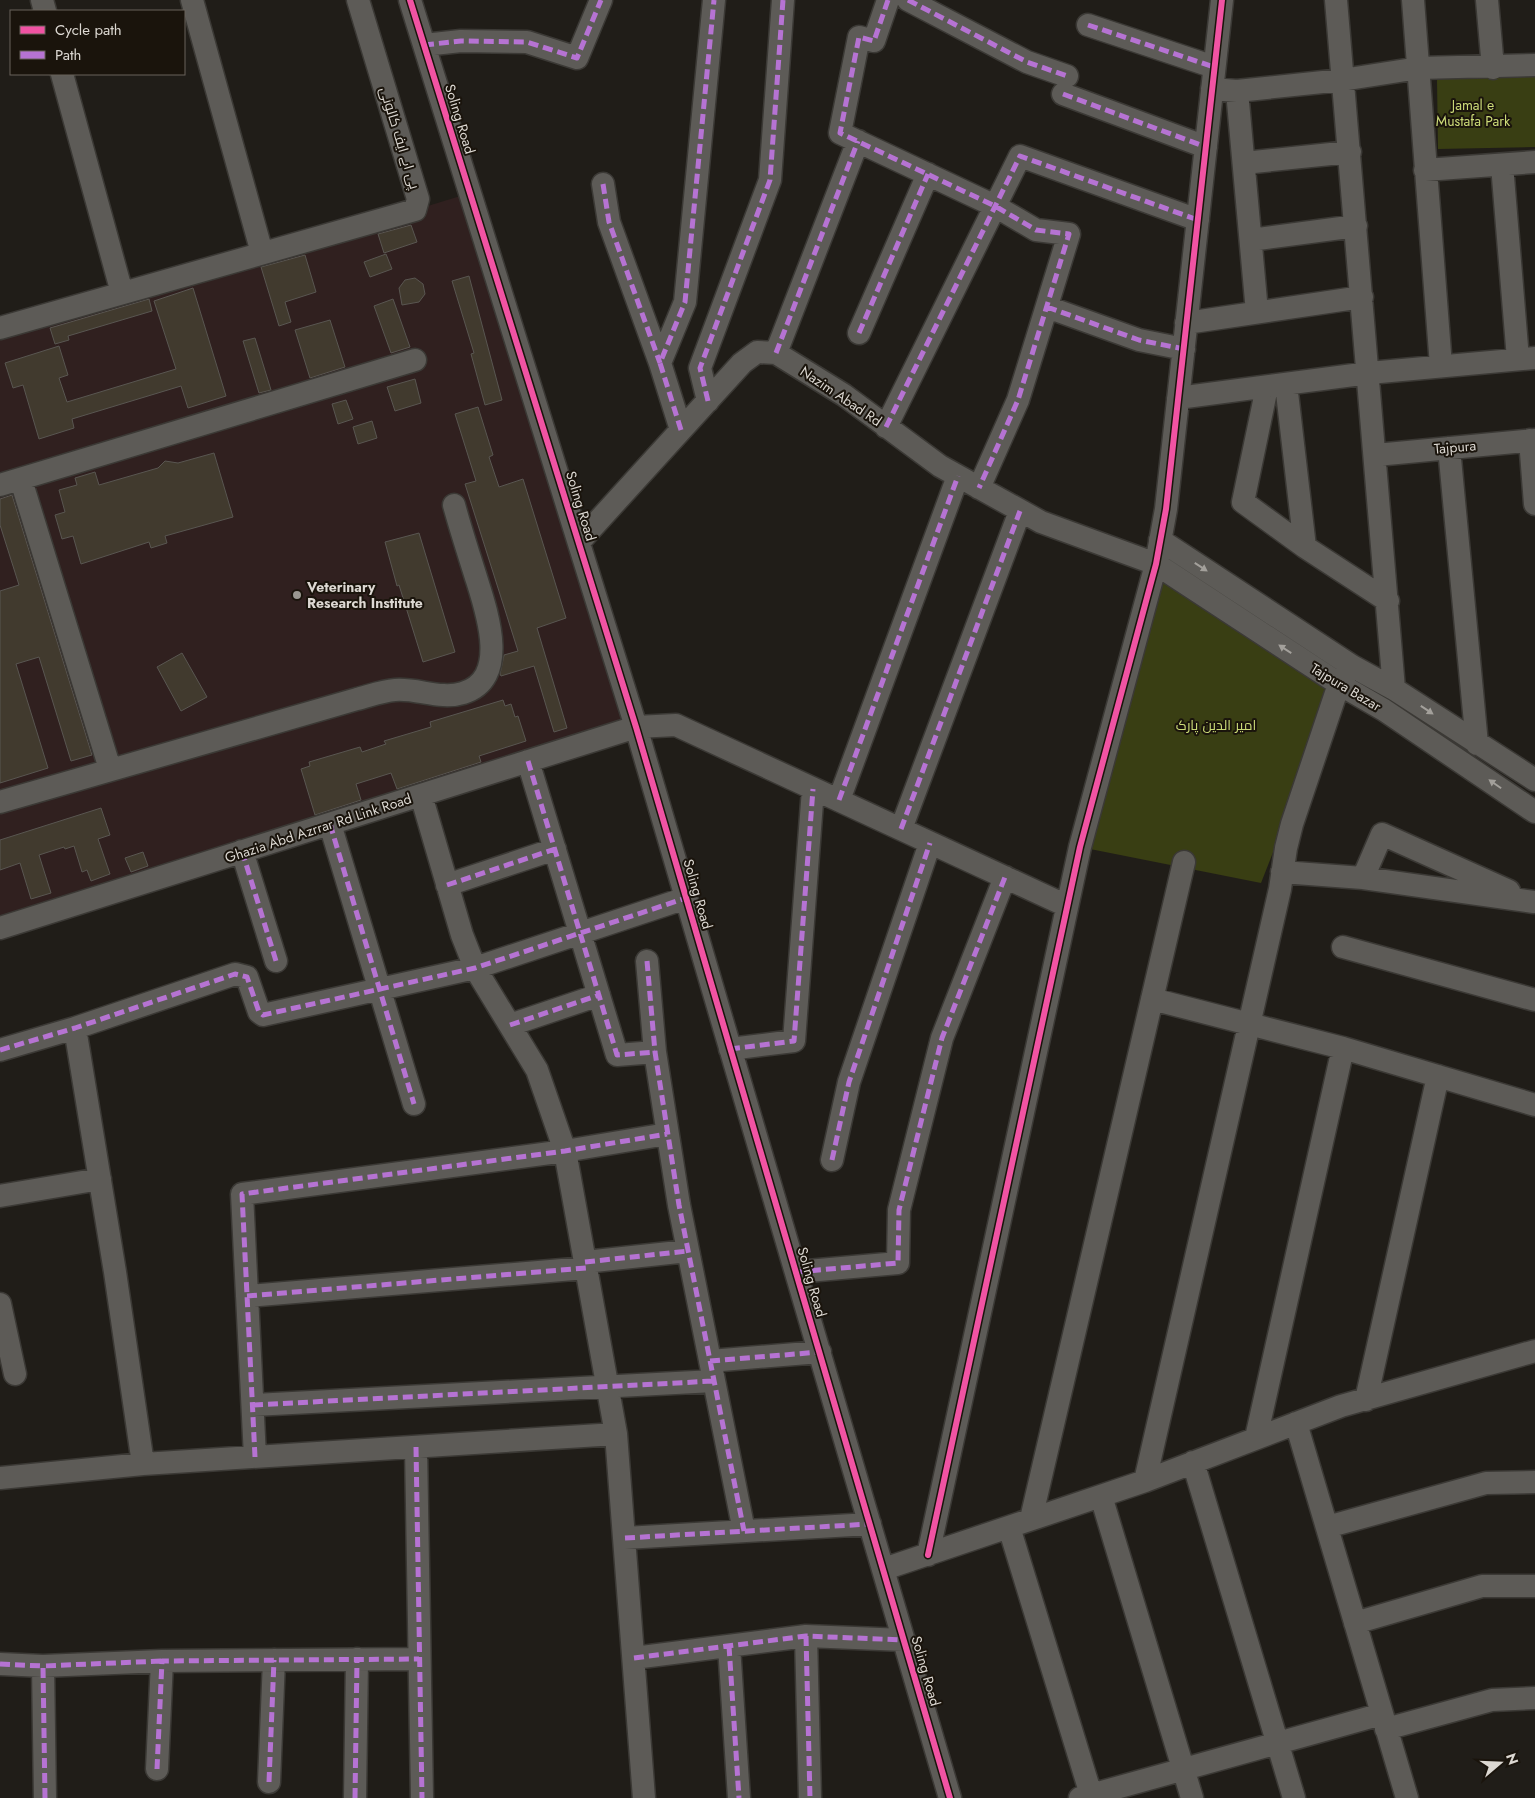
<svg xmlns="http://www.w3.org/2000/svg" width="1535" height="1798" viewBox="0 0 1535 1798" font-family="Jost,Cairo,sans-serif">
<style>
.education{fill:#30201f}
.green{fill:#393e13}
.building{fill:#413a2e;stroke:#595651}
.lines{fill:none;stroke-linecap:round;stroke-linejoin:round}
.minor-casing{stroke:#3b3935;stroke-width:25}
.minor{stroke:#5d5b57;stroke-width:22}
.quiet{stroke:#b673d3;stroke-width:5;stroke-dasharray:10 5;stroke-linecap:butt}
.cycleway-casing{stroke:#1a140c;stroke-width:9}
.cycleway{stroke:#f153a3;stroke-width:6}
.oneway{fill:#a3a09b}
.poi-dot{fill:#9a9791;stroke:#1a140c;stroke-width:2}
.labels{text-anchor:middle;stroke-width:4;stroke-linejoin:round;paint-order:stroke}
.park-label{font-size:14px;fill:#ccdb78;stroke:#1a140c}
.street-label{font-size:14px;fill:#dcd8d2;stroke:#1a140c}
.poi-label{font-size:14px;font-weight:bold;fill:#dcd8d2;stroke:#1a140c;text-anchor:start}
</style>
<rect width="100%" height="100%" fill="#201d18"/>
<path class="education" d="M470,193L636,727L0,928V338Z"/>
<path class="green" d="M1535,76V147L1438,149L1437,79Z
M1156,564L1339,684L1261,883L1080,847Z"/>
<path class="building" d="M411,225L417,242L384,253L378,234Z
M386,254L392,269L370,277L364,262Z
M305,255L316,292L285,302L291,322L279,326L261,267Z
M469,276L502,400L485,405L471,354L474,353L452,281Z
M415,278L423,284L425,294L419,302L402,305L399,288L405,280Z
M193,288L226,396L188,408L181,386L72,419L74,428L39,439L23,385L13,388L5,363L59,346L68,375L59,378L67,402L176,369L154,301Z
M149,299L152,311L68,336L69,340L55,344L50,328Z
M393,299L410,347L391,353L374,306Z
M330,320L345,367L310,378L295,330Z
M255,338L271,390L259,393L243,341Z
M415,379L421,403L395,411L387,387Z
M346,400L353,419L338,424L332,404Z
M478,407L493,455L489,457L499,487L523,479L566,618L537,628L567,728L554,732L534,666L501,676L500,674L504,655L518,651L465,484L476,481L455,414Z
M372,421L377,438L358,444L353,427Z
M214,453L233,517L165,536L167,543L151,548L149,542L81,564L73,536L62,539L55,515L65,512L59,490L77,485L75,478L95,472L99,485L158,468L165,461L178,463Z
M12,495L92,755L71,761L39,657L16,664L48,768L0,783V591L19,585L0,525V499Z
M419,533L455,652L423,662L399,585L397,586L385,542Z
M182,653L207,697L181,711L157,667Z
M503,700L505,706L511,704L515,717L518,716L526,741L479,756L481,762L397,789L391,773L356,784L361,800L315,815L301,769L310,766L309,762L360,747L362,752L386,744L384,741L431,727L430,722Z
M101,808L110,835L98,839L110,874L91,881L87,870L82,872L74,846L65,849L64,847L39,855L51,893L31,899L20,863L0,870V840Z
M143,852L148,866L131,872L125,858Z"/>
<g class="lines">
<g class="minor-casing">
<path id="minor" d="M42,0L45,11
M192,0L262,253
M410,0L636,727L950,1798
M888,0L874,41L859,37L840,133L995,206L1036,230L1069,234L1018,400L979,488
M908,0L1027,62L1067,76
M1336,0L1394,689
M1413,0L1441,366
M1487,0L1493,68
M1088,25L1214,67
M424,45L461,41L527,42L577,58L601,0
M62,74L122,293
M1212,89L1237,91L1342,80L1419,68L1535,65
M1237,91L1257,312
M1063,94L1206,147
M1244,163L1350,152
M1502,165L1518,359
M1425,170L1535,162
M603,184L609,222L660,363
M1251,240L1356,226
M1047,307L1139,340L1184,349
M1186,323L1362,297
M0,328L415,210L418,199L358,0
M859,333L928,174
M776,353L858,141
M1286,384L1305,547L1388,601
M1267,387L1243,502L1305,547
M1178,398L1369,373L1535,358
M708,401L700,368L770,180L783,0
M886,427L1020,156L1198,220
M681,430L660,363L685,302L714,0
M1530,440L1535,504
M1449,448L1477,744
M1376,455L1535,440
M21,480L110,769
M0,485L415,360
M1160,540L1352,666L1394,689L1535,780
M579,542L742,363L757,352L776,353L844,395L940,466L1041,522L1156,564L1339,684L1384,710L1535,812
M528,761L617,1055L655,1052
M421,795L462,935L475,968L537,1070L565,1151L616,1434L644,1798
M839,800L958,476
M0,802L357,699C369,696 382,691 395,690C417,688 441,700 463,693C513,678 484,604 474,571C467,549 460,527 454,505
M330,824L414,1104
M901,829L1020,511
M242,851L276,961
M1282,872L1363,878L1534,902
M1363,878L1382,834L1509,891
M447,885L555,849
M0,928L636,727L676,725L1067,906
M1343,947L1535,1000
M647,961L655,1052L679,1205L744,1531
M1152,999L1343,1048L1535,1105
M510,1025L599,995
M75,1028L115,1272L143,1464
M730,1049L794,1041L813,789
M0,1050L75,1028L235,974L247,977L259,1012L263,1015L475,968L686,898
M832,1160L849,1082L930,843
M0,1196L100,1179
M585,1262L688,1251
M796,1272L898,1263L899,1210L942,1038L1005,877
M247,1296L586,1268
M0,1304L15,1374
M710,1361L820,1352
M1366,1400L1438,1076
M253,1405L714,1381
M1296,1423L1407,1798
M1256,1438L1343,1048
M416,1447L422,1798
M255,1457L242,1194L565,1151L667,1134
M1193,1462L1294,1798
M0,1478L143,1464L616,1434
M1145,1481L1280,889L1286,848L1292,824L1339,684L1352,666
M1101,1496L1192,1798
M1031,1519L1184,862
M1009,1527L1092,1798
M1327,1527L1486,1483L1535,1482
M625,1538L870,1524
M928,1555L1080,847L1156,564L1166,509L1222,0
M884,1569L1145,1481L1341,1406L1535,1351
M1355,1623L1482,1586H1535
M806,1636L810,1798
M729,1646L739,1798
M634,1658L806,1636L904,1640
M0,1664L43,1666
M1386,1729L1492,1700L1535,1698
M157,1769L162,1661L419,1659
M269,1782L274,1660
M45,1798L43,1666L162,1661
M355,1798L357,1659
M1080,1798L1382,1714"/>
</g>
<use href="#minor" class="minor"/>
<path class="quiet" d="M888,0L874,41L859,37L840,133L995,206L1036,230L1069,234L1018,400L979,488
M908,0L1027,62L1067,76
M1088,25L1214,67
M424,45L461,41L527,42L577,58L601,0
M1063,94L1206,147
M603,184L609,222L660,363
M1047,307L1139,340L1184,349
M859,333L928,174
M776,353L858,141
M708,401L700,368L770,180L783,0
M886,427L1020,156L1198,220
M681,430L660,363L685,302L714,0
M528,761L617,1055L655,1052
M839,800L958,476
M330,824L414,1104
M901,829L1020,511
M242,851L276,961
M447,885L555,849
M647,961L655,1052L679,1205L744,1531
M510,1025L599,995
M730,1049L794,1041L813,789
M0,1050L75,1028L235,974L247,977L259,1012L263,1015L475,968L686,898
M832,1160L849,1082L930,843
M585,1262L688,1251
M796,1272L898,1263L899,1210L942,1038L1005,877
M247,1296L586,1268
M710,1361L820,1352
M253,1405L714,1381
M416,1447L422,1798
M255,1457L242,1194L565,1151L667,1134
M625,1538L870,1524
M806,1636L810,1798
M729,1646L739,1798
M634,1658L806,1636L904,1640
M0,1664L43,1666
M157,1769L162,1661L419,1659
M269,1782L274,1660
M45,1798L43,1666L162,1661
M355,1798L357,1659"/>
<g class="cycleway-casing">
<path id="cycleway" d="M410,0L636,727L950,1798
M928,1555L1080,847L1156,564L1166,509L1222,0"/>
</g>
<use href="#cycleway" class="cycleway"/>
</g>
<defs><path id="oneway-solid" d="M-6-.8H1V-3.2L6.5 0L1 3.2V.8H-6Z" transform="scale(1.25)"/></defs>
<g class="oneway">
<use href="#oneway-solid" transform="translate(1201 567) rotate(33)"/>
<use href="#oneway-solid" transform="translate(1285 649) rotate(-147)"/>
<use href="#oneway-solid" transform="translate(1427 710) rotate(34)"/>
<use href="#oneway-solid" transform="translate(1495 784) rotate(-145)"/>
</g>
<circle class="poi-dot" cx="297" cy="595" r="5"/>
<g class="labels">
<g class="park-label">
<text x="1473" y="110">Jamal e<tspan x="1473" dy="16">Mustafa Park</tspan></text>
<text x="1216" y="730">امیر الدین پارک</text>
</g>
<g class="street-label">
<text transform="translate(460 119) rotate(73)" y="5">Soling Road</text>
<text transform="translate(400 138) rotate(73)" y="5">پی اے ایف کالونی</text>
<text transform="translate(841 396) rotate(34)" y="5">Nazim Abad Rd</text>
<text transform="translate(1455 447) rotate(-5)" y="5">Tajpura</text>
<text transform="translate(581 506) rotate(73)" y="5">Soling Road</text>
<text transform="translate(1346 687) rotate(31)" y="5">Tajpura Bazar</text>
<text transform="translate(318 828) rotate(-18)" y="5">Ghazia Abd Azrrar Rd Link Road</text>
<text transform="translate(698 894) rotate(74)" y="5">Soling Road</text>
<text transform="translate(812 1282) rotate(74)" y="5">Soling Road</text>
<text transform="translate(926 1671) rotate(74)" y="5">Soling Road</text>
</g>
<g class="poi-label">
<text x="307" y="592">Veterinary<tspan x="307" dy="16">Research Institute</tspan></text>
</g>
</g>
<rect x="10" y="10" width="175" height="65" fill="#1a140c" stroke="#68625b"/>
<rect x="20" y="26" width="25" height="8" fill="#f153a3" stroke="#68625b"/>
<text x="55" y="35" font-size="15" fill="#dcd8d2">Cycle path</text>
<rect x="20" y="51" width="25" height="8" fill="#b673d3" stroke="#68625b"/>
<text x="55" y="60" font-size="15" fill="#dcd8d2">Path</text>
<g transform="translate(1500 1763) rotate(71)" stroke="#1a140c" stroke-width="4" paint-order="stroke">
<path d="M0-4L9 19L0 12L-9 19Z" fill="#dcd8d2"/>
<text y="-8" font-size="14" font-weight="bold" text-anchor="middle" fill="#dcd8d2">N</text>
</g>
</svg>
